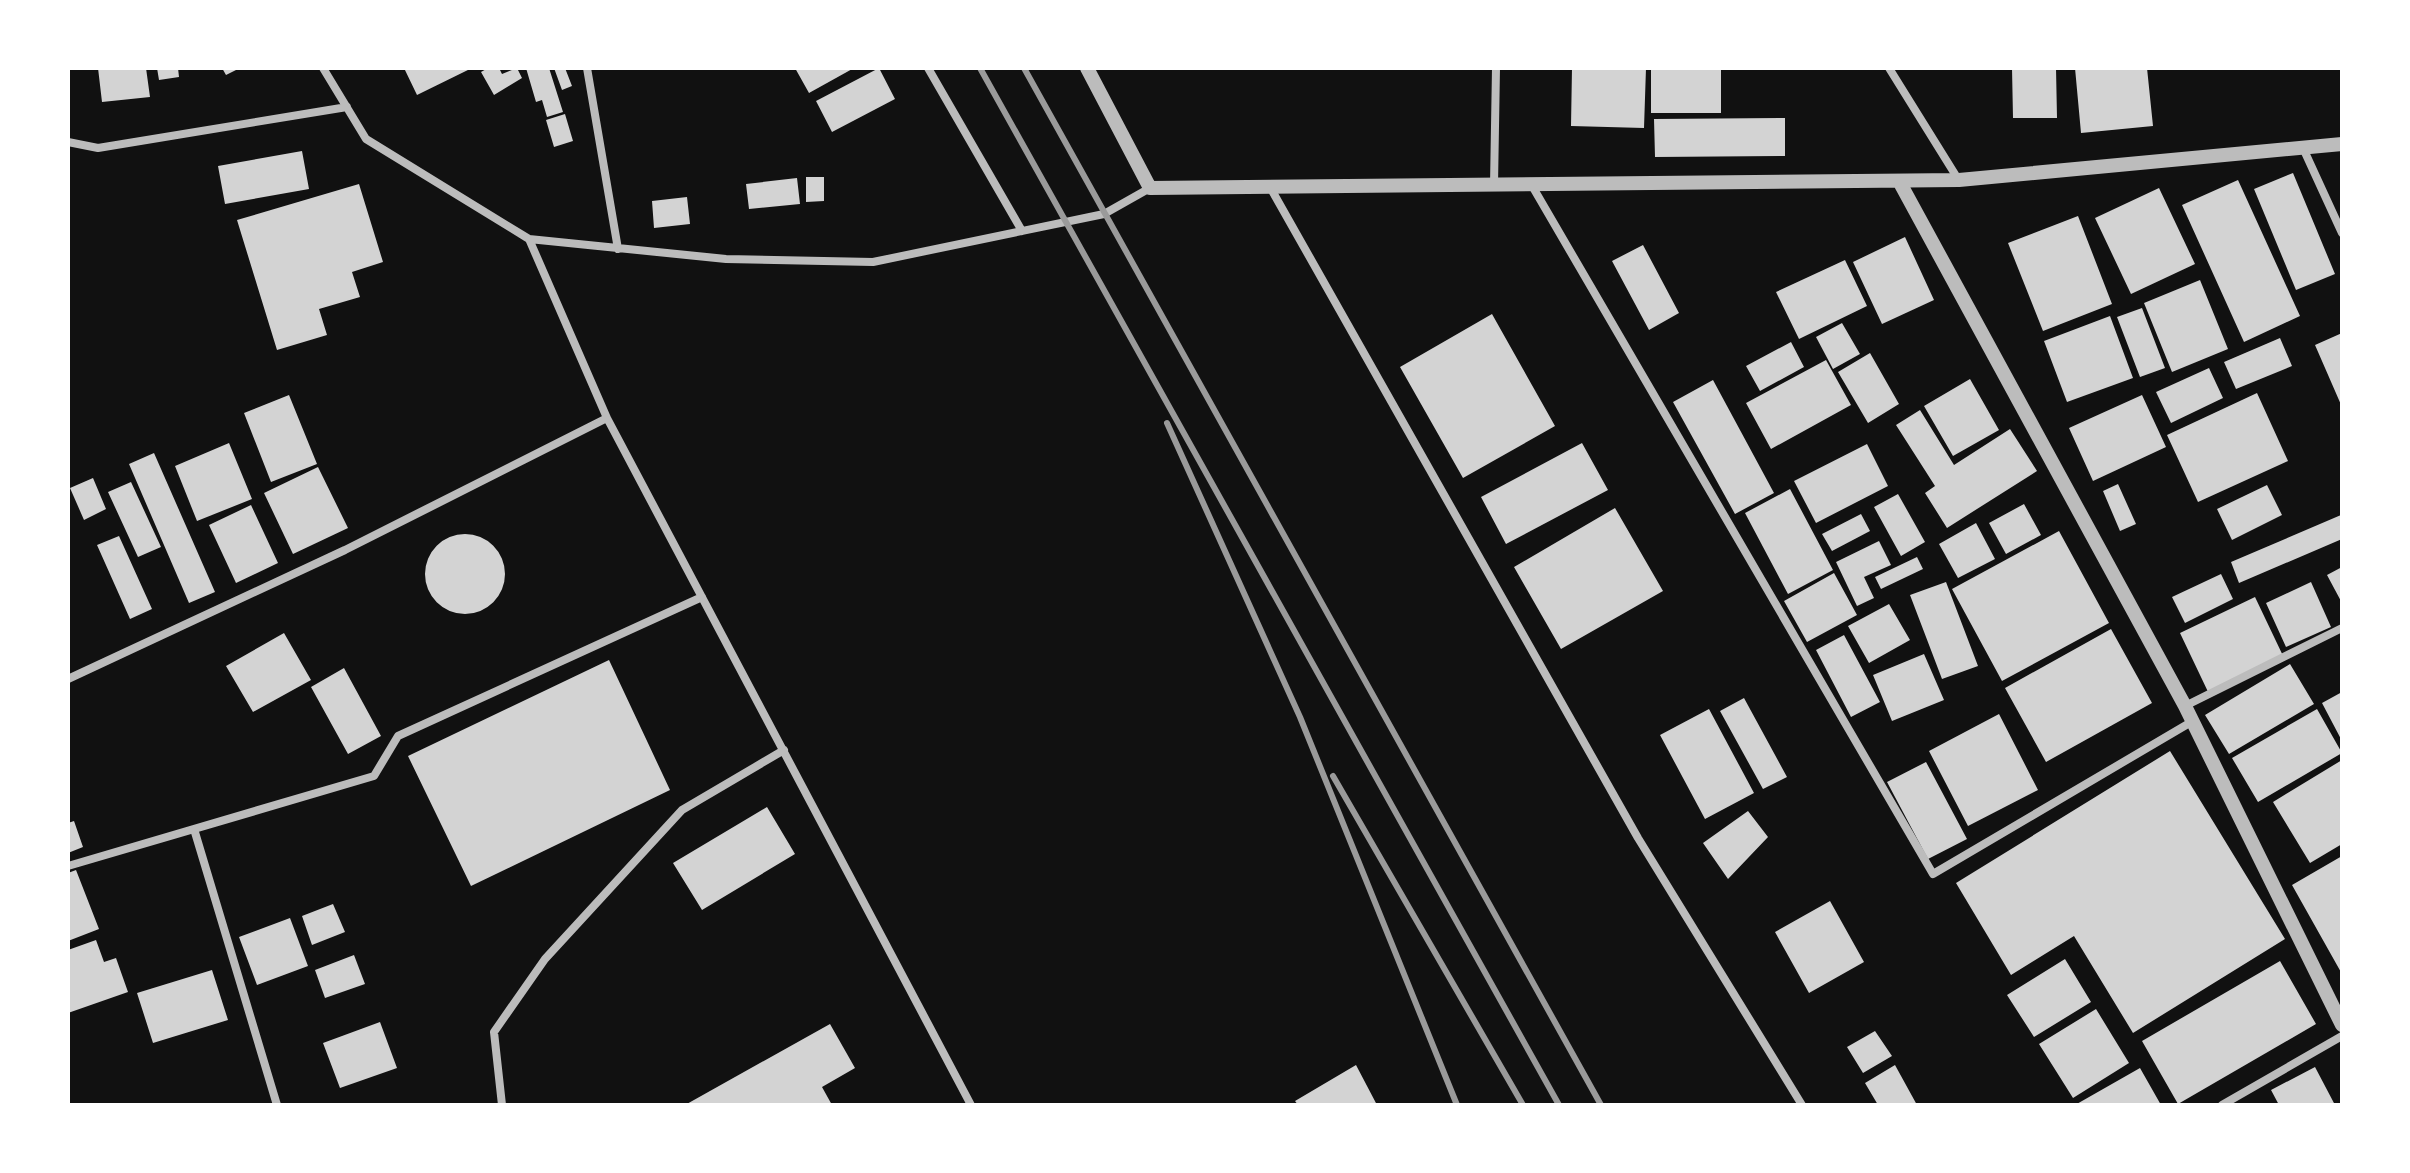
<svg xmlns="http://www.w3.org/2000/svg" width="2410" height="1173" viewBox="0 0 2410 1173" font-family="Karla,sans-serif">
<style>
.building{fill:#d3d3d3}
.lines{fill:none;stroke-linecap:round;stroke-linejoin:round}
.minor{stroke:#bcbcbc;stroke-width:8}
.tertiary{stroke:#bcbcbc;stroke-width:14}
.rail{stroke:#9a9a9a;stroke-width:6}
</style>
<rect width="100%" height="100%" fill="#111"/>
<path class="building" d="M98,68H146L150,97L102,102Z
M157,68H178L179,77L159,80Z
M222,68H240L226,75Z
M404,68H472L417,95Z
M488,68H499L502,74L517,68L522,78L494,95L481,72Z
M526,68H549L563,112L547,117L542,100L536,102Z
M554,68H565L572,86L562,90Z
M795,68H854L809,93Z
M879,68L895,99L832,132L816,101Z
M1572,68H1646L1644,128L1571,126Z
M1651,68H1721V113H1651Z
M2012,68H2056L2057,118H2013Z
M2075,68H2147L2153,126L2081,133Z
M565,114L573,141L554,147L546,120Z
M1785,118V156L1655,157L1654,119Z
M302,151L309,189L225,204L218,166Z
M2293,173L2335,274L2296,290L2254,189Z
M806,177H824V201L806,202Z
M797,178L800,204L749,209L746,184Z
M2238,180L2300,316L2244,342L2182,205Z
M359,184L383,262L352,272L360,297L319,309L327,335L277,350L237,220Z
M2159,188L2195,264L2131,294L2095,218Z
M687,197L690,224L654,228L652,201Z
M2078,216L2112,304L2043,331L2008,243Z
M1905,237L1934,300L1882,324L1853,262Z
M1643,245L1679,313L1649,330L1612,261Z
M1845,260L1867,306L1799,339L1776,292Z
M2200,280L2228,349L2172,372L2144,303Z
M2142,308L2165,368L2140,377L2117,317Z
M1492,314L1555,426L1463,478L1400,367Z
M2110,316L2133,378L2067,402L2044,341Z
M1842,323L1860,354L1833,369L1816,337Z
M2342,333V407L2315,345Z
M2280,338L2292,366L2236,389L2224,362Z
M1791,342L1804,367L1760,391L1746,366Z
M1870,353L1899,404L1868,423L1838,372Z
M1826,360L1851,405L1771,449L1746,403Z
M2209,368L2223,398L2171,423L2156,392Z
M1970,379L1999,430L1953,456L1924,406Z
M1713,380L1774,493L1735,514L1673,402Z
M2257,393L2288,461L2198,502L2167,435Z
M289,395L317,464L271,482L244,413Z
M2142,395L2166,447L2093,481L2069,428Z
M1920,410L1954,465L2010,429L2037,471L1947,528L1925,493L1935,486L1896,425Z
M229,443L252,499L197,521L175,466Z
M1582,443L1608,490L1506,544L1481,497Z
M1867,444L1888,486L1816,523L1794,481Z
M154,453L215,592L189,603L129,464Z
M318,467L348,528L293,554L264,493Z
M93,478L106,509L84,520L70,488Z
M131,482L161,547L138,557L108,492Z
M2118,484L2136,524L2120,531L2103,491Z
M2267,485L2282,515L2232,540L2217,509Z
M1790,489L1833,570L1788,594L1745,513Z
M1898,494L1925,542L1901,556L1874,507Z
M2024,504L2041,535L2006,554L1989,523Z
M251,505L278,563L236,583L209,525Z
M1615,508L1663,591L1561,649L1514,567Z
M1861,514L1870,531L1832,551L1822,534Z
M2341,515L2342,539L2239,583L2231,562Z
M1976,523L1995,559L1958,578L1939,544Z
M2059,531L2109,623L2002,681L1952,589Z
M425 574a40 40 0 1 1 80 0a40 40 0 1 1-80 0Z
M119,536L152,609L130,619L97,545Z
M1879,541L1891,565L1864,577L1874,598L1857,606L1836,562Z
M1917,557L1923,569L1881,589L1875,577Z
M2342,567V603L2327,575Z
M1834,573L1857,615L1807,642L1784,601Z
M2221,574L2233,599L2185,623L2172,597Z
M1946,582L1978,666L1942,679L1910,595Z
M2311,582L2331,627L2286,647L2266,603Z
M2255,597L2285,660L2210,696L2180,633Z
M1889,604L1910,640L1869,663L1848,626Z
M2111,629L2152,703L2046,762L2005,688Z
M284,633L311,680L253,712L226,666Z
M1844,635L1880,702L1851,717L1816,650Z
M1924,654L1944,700L1892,721L1873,675Z
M609,660L670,790L471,886L408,756Z
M2290,664L2314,704L2229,754L2205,715Z
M344,668L381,736L348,754L311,687Z
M2342,692V741L2322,703Z
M1744,698L1787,777L1763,789L1720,711Z
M1709,709L1754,793L1705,819L1660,735Z
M2317,709L2342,753L2258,802L2232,758Z
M1999,714L2038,790L1968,826L1929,751Z
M2170,751L2285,939L2133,1033L2074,936L2011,975L1956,883Z
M2342,760V844L2310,863L2273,802Z
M1926,762L1967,839L1928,859L1887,782Z
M767,807L795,854L702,910L673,863Z
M1748,811L1768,837L1728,879L1703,843Z
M74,821L83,847L68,853V823Z
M2342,856V974L2292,885Z
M76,870L99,929L68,941V873Z
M1830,901L1864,962L1809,993L1775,932Z
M333,904L345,932L312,945L302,916Z
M290,918L308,966L257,985L239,937Z
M96,940L104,962L116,958L128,992L68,1013V950Z
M354,955L365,984L325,998L315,970Z
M2065,959L2091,1002L2034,1037L2007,995Z
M2280,961L2316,1024L2178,1104L2142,1041Z
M212,970L228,1020L153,1043L137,993Z
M2096,1009L2129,1063L2073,1098L2039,1044Z
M380,1022L397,1068L340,1088L323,1043Z
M830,1024L855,1068L822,1087L832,1105H685Z
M1875,1031L1892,1056L1863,1073L1847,1047Z
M1356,1065L1377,1105H1298L1295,1101Z
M1895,1065L1917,1105H1878L1865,1083Z
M2315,1067L2335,1105H2279L2271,1090Z
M2140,1068L2161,1105H2075Z"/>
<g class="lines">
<path class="minor" d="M323,68L366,139L529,239
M587,68L618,249
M928,68L1022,231
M1889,68L1958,179
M68,142L98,148L347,107
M2303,148L2342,233
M1531,184L1933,874L2193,721
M1494,185L1496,68
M1270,187L1638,838L1802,1105
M607,418L971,1105
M68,679L345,550L607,418L529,239L726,259L873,262L1104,214L1150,188
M2185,706L2342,628
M194,829L277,1105
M68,866L374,776L398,736L702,597
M502,1105L494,1032L545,959L682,810L784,750
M2222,1105L2342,1036"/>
<path class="tertiary" d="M1087,68L1150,188L1959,180L2342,144
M1899,181L2185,706L2342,1025"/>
<path class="rail" d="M980,68L1559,1105
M1024,68L1601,1105
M1167,423L1300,717L1457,1105
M1333,776L1523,1105"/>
</g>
<rect width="2410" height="1173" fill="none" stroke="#ffffff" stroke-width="140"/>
</svg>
